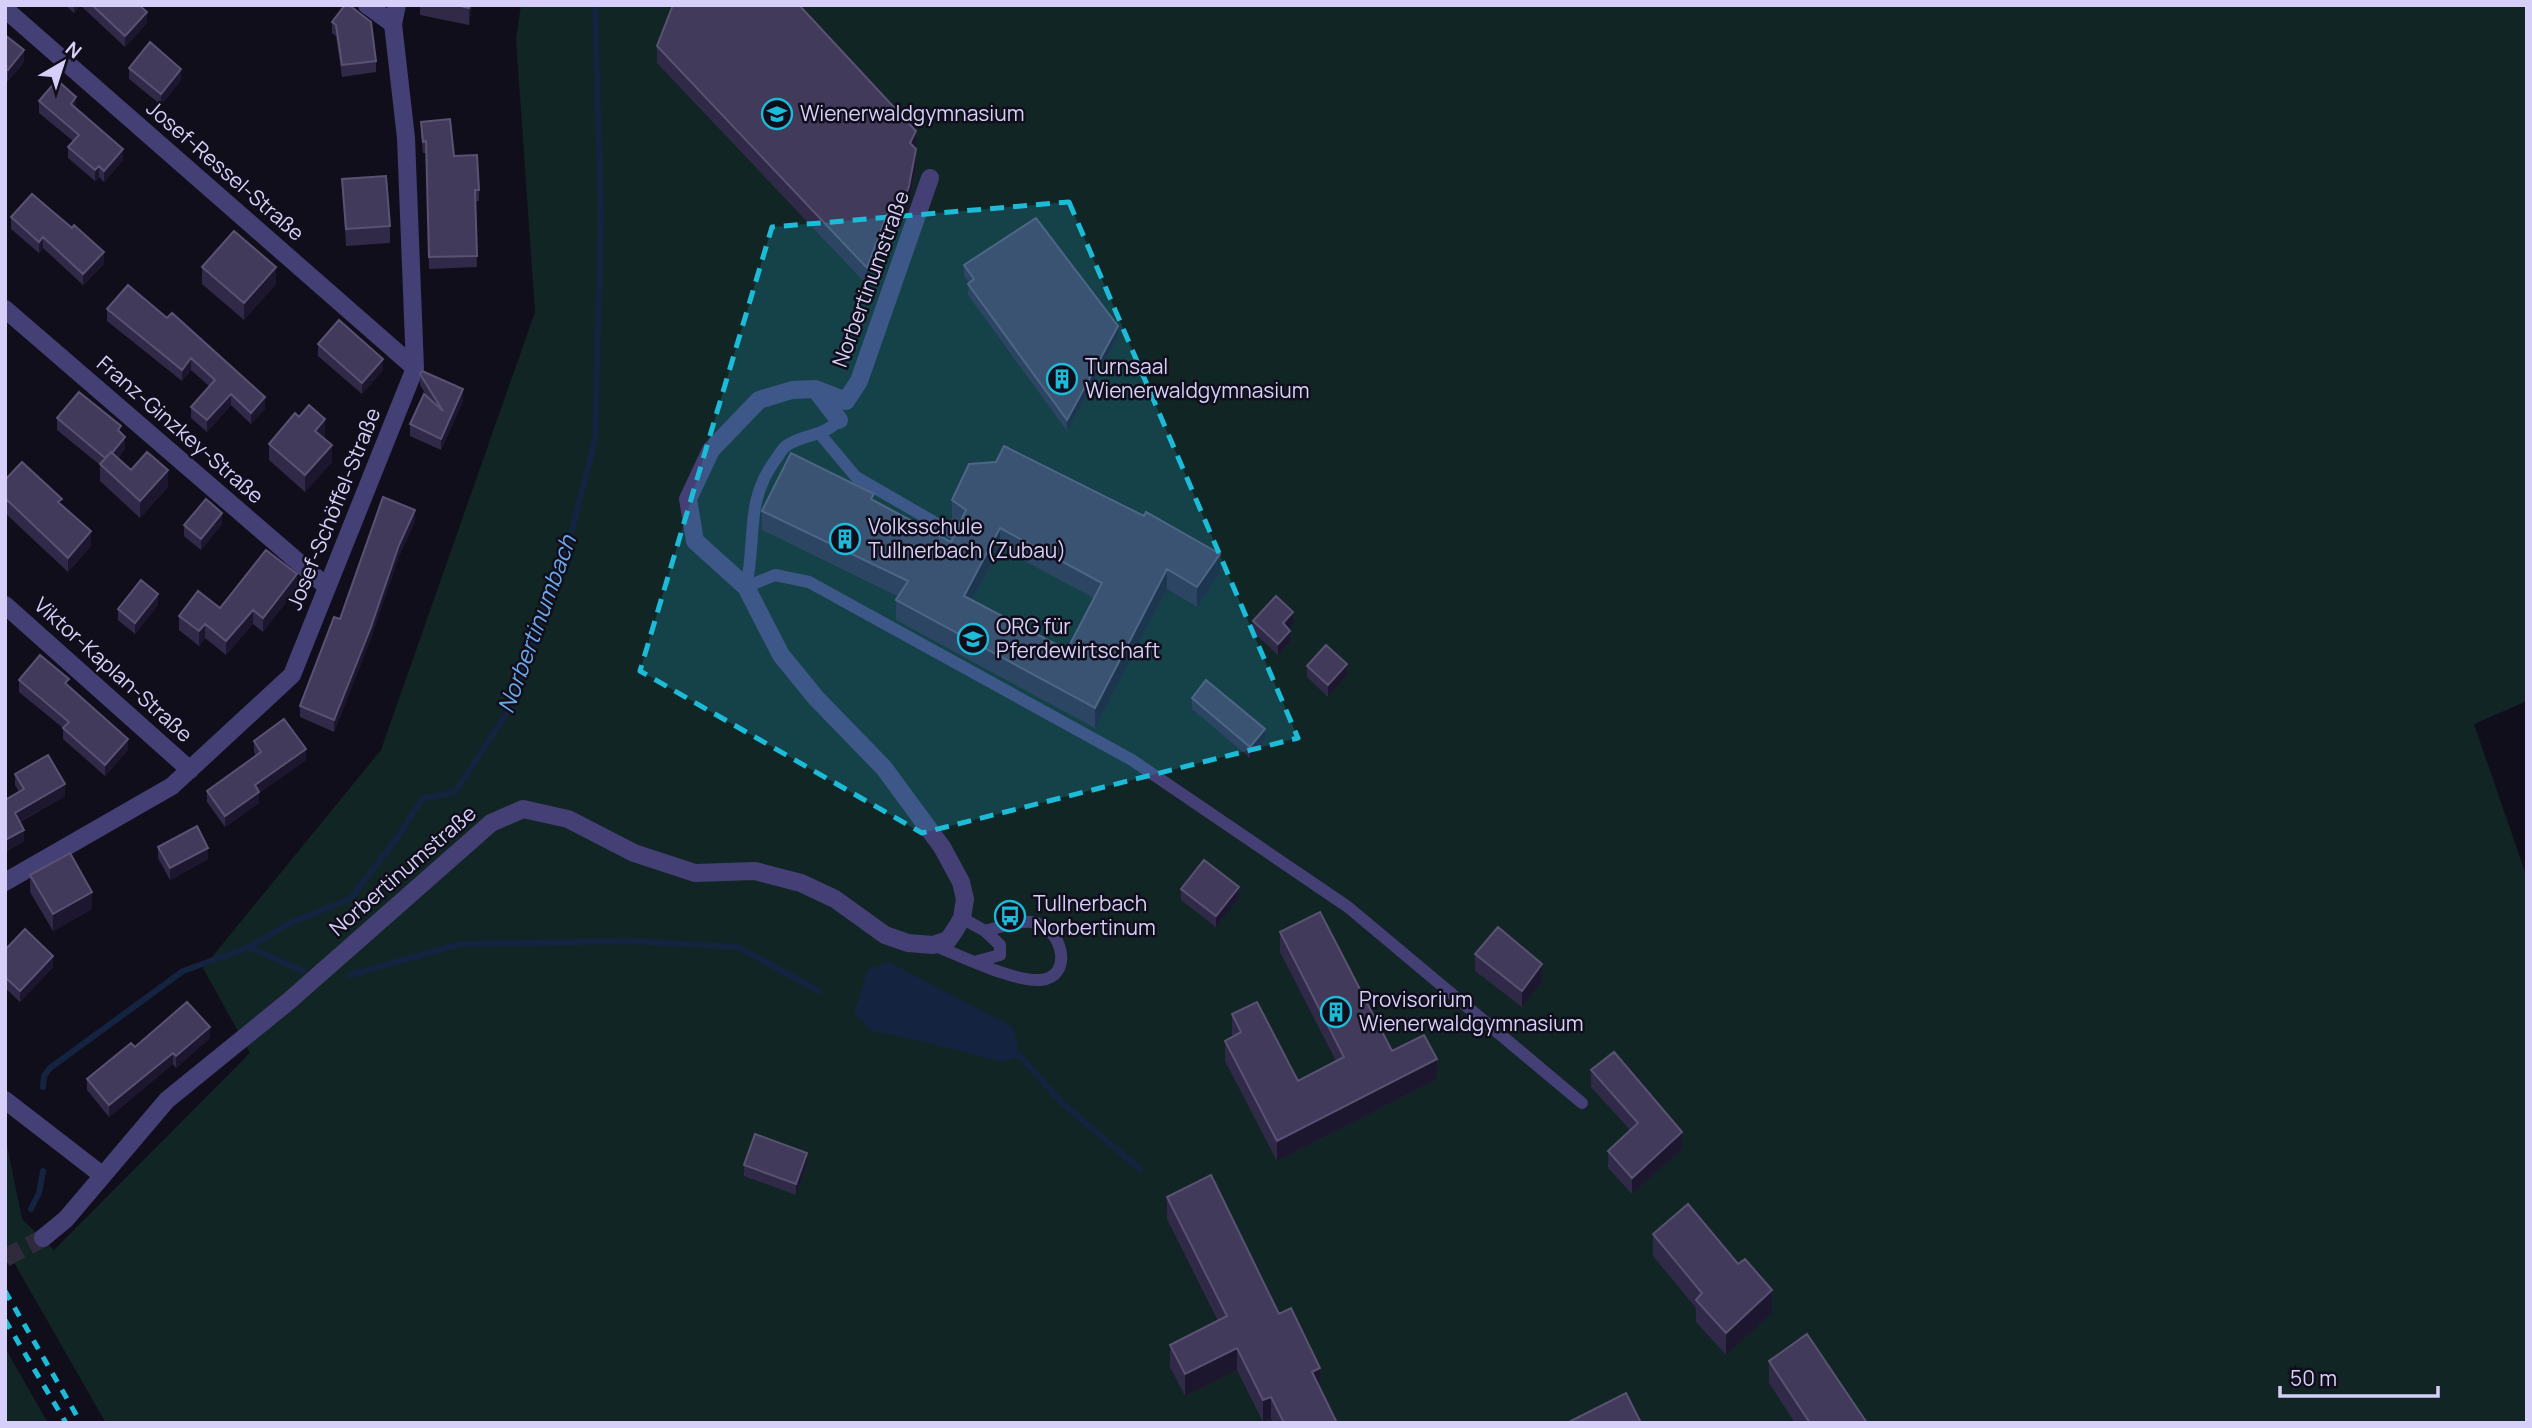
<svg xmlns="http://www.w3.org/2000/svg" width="2532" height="1428" viewBox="0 0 2532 1428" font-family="Manrope,sans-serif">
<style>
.green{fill:#122525}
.water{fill:#142340}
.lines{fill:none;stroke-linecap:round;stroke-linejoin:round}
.stream{stroke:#142340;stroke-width:6}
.minor-tunnel{stroke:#2f2b3d;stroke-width:18;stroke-dasharray:18 9;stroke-linecap:butt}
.service{stroke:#443f75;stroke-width:12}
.minor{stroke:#443f75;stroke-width:18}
.rail{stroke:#1cbbd8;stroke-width:5;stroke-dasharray:10 9;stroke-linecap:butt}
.wall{fill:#302947;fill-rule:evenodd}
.shaded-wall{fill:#1c162e}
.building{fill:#423a5a;stroke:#595273;stroke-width:2;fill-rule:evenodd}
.marked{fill:#1cbbd8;fill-opacity:0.2;stroke:#1cbbd8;stroke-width:5;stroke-dasharray:14 9;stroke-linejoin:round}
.labels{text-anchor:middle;stroke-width:5;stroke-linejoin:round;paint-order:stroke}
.poi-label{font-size:21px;fill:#d6cff9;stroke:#110e1c;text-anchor:start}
.street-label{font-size:21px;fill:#d6cff9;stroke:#110e1c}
.water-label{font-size:23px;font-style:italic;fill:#6aa8ec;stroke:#110e1c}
</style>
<rect width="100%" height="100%" fill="#110e1c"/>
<path class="green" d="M521,5H2527V701L2474,724L2527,878V1423H106L5,1247V1135L22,1219L54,1250L250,1053L203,968L381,750L535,312L516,39Z
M5,1348L48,1423H5Z"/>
<path class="water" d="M889,962L1013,1027L1020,1056L1002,1062L930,1043L871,1031L854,1013L868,969Z"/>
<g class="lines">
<path class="stream" d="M249,947L303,971
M350,975L460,944L631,941L738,947L819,991
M1013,1053L1020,1056L1062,1103L1140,1169
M43,1087L44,1076L50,1068L183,971L249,947L290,923L350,899L397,838L422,799L455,792L510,708L567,549L595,440L601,217L595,5
M31,1209L39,1193L43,1171"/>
<path class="minor-tunnel" d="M5,1258L43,1238"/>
<path class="service" d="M820,434L856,477L953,533
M746,587L775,575L809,582L1132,760L1348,907L1582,1103
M746,587C757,538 744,502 776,459C779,455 782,449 786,446C803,434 824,437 839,420
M962,918L985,931L1000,945V955L978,961
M933,945C960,955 1013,982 1040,980C1074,978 1064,927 1032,922C1018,920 998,928 985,931"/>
<path class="minor" d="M367,5L393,24
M5,9L415,368
M5,309L326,586
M815,389L846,401L859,381L930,178
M5,605L190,770
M5,882L172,786L292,675L415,368L406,138L393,24L397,5
M5,1100L102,1175
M43,1238L66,1219L167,1100L289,1001L491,823L523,809L568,819L634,853L695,873L755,871L801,883L835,899L885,935L908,943L933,945L948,940L955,930L962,918L965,899L961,882L942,847L884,768L816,698L781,655L746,587L695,541L688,499L711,450L759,400L792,390L815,389L839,420"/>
<path class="rail" d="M5,1291L81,1423
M5,1320L66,1423"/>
</g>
<path class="wall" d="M65,5H139L147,23L125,47L80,5L74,13Z
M345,5L376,61V72L342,77L336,36L332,33V22Z
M420,5H472L469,25L420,15Z
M5,35L24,62L8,81L5,79Z
M657,46L916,148V166L909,203L900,228H888L867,285L657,63Z
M129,68L181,80L161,105L129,79Z
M39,101L76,109L123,160L104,182L99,177L95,181L68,158V147L73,141L39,113Z
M421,122L454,156L479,190V201H475L477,267L429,269L426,153H423L421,134Z
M342,179L390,226V243L346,246Z
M11,217L104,264L83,285L43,248L39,253L11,229Z
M964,265L1118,337L1067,431L968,295L969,283L964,276Z
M202,267L276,284L244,320L202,284Z
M128,285L265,409L251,424L231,405L207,432L191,418V407L209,386L191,370L182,381L107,321V309Z
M318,344L383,370L362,394L318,356Z
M420,374L463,401L441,450L410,436V424L428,398L420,385Z
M57,418L121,433L125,449L118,458L131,470L168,487L140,518L100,481V465L57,430Z
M325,436L323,438L332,462L305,492L269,460V444Z
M5,480L62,505L91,546L68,572L5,513Z
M952,500L1220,573L1197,607L1167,589L1095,728L896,620V600L899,597L762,530V511L874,501L951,542L959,525L952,520ZM1000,548L1094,598L1067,650L972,600Z
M415,521L399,556L371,638L334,732L300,717V706L340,619Z
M222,524L201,550L184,536V525Z
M297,588L263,632L253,624L226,655L205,638L199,646L179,630V616L220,608Z
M158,605L135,634L118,620V609Z
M1253,621L1293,624L1288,629L1290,642L1278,655L1253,632Z
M1307,666L1347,675L1328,697L1307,677Z
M19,680L69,686L128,750L105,776L63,739V728L19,692Z
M1192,698L1265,740L1250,758L1192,709Z
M254,741L306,760L259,793V803L225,827L207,802V791L256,755L254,752Z
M15,774L65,796L20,822L24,841L5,852V800L19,792L15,785Z
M158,847L208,859L170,880L158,858Z
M30,875L92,909L53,931L30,892Z
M1181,889L1239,898L1216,927L1181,900Z
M1280,932L1392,1051L1437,1079L1277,1161L1225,1061V1041L1233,1037L1232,1034V1014L1298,1081L1336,1061L1280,952Z
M5,950L53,967L20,1002L5,988Z
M1475,954L1542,981L1522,1007L1475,971Z
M210,1038L176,1068L173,1064L109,1117L87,1090V1079L135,1047Z
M1591,1070L1682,1149L1632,1194L1608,1168V1151L1630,1130L1591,1087Z
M807,1164L796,1195L744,1176V1165Z
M1167,1197L1279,1314L1320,1389L1337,1423H1273L1271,1418L1263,1422L1237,1370L1185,1396L1170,1367V1345L1218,1321L1167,1219Z
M1653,1234L1772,1313L1726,1355L1696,1322V1308L1653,1256Z
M1769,1361L1867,1423H1795L1769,1383Z"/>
<path class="shaded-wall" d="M74,5H80L74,13Z
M470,5H472L469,25V8Z
M147,12V23L125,47V36Z
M24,50V62L8,81V70Z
M181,69V80L161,105V94Z
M76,97V109L71,104Z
M916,131V148L910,160V143Z
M123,149V160L104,182V171Z
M916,149V166L909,203L900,228V211Z
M99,166V177L95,181V170Z
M888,211V228L867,285V268Z
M43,237V248L39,253V242Z
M104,252V264L83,285V274Z
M276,267V284L244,320V303Z
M1118,326V337L1067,431V420Z
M191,358V370L182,381V370Z
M383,359V370L362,394V383Z
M463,389V401L441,450V439Z
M231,394V405L207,432V420Z
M265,397V409L251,424V413Z
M325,419V436L315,447V431Z
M125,437V449L107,471V459Z
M332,445V462L305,492V475Z
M168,470V487L140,518V501Z
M415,510V521L399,556L371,638L334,732V720L399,545Z
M222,513V524L201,550V539Z
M1000,528V548L964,615V596Z
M91,531V546L68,572V558Z
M1220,554V573L1197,607V587Z
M1167,569V589L1095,728V708Z
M297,574V588L263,632V618Z
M158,594V605L135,634V623Z
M253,610V624L226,655V641Z
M1293,612V624L1283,635V623Z
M205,624V638L199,646V631Z
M1290,631V642L1278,655V644Z
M1347,664V675L1328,697V685Z
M1265,729V740L1250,758V747Z
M128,739V750L105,776V765Z
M306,749V760L259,793V803L225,827V816L255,785Z
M65,784V796L15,824V813Z
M24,830V841L5,852V840Z
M208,848V859L170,880V868Z
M1239,887V898L1216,927V916Z
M92,892V909L53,931V914Z
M53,956V967L20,1002V991Z
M1542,964V981L1522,1007V991Z
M210,1027V1038L176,1068V1056Z
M173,1053V1064L109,1117V1105Z
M1437,1059V1079L1277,1161V1141Z
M1682,1132V1149L1632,1194V1178Z
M807,1153V1164L796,1195V1184Z
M1772,1290V1313L1726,1355V1333Z
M1237,1348V1370L1185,1396V1374Z
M1320,1368V1390L1312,1372Z
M1271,1397V1418L1263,1422V1400Z"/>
<path class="building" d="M92,5H139L147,12L125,36Z
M345,5H349L371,22L376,61L342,65L336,25L332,22Z
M456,5H470L469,8Z
M673,5H799L916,131L910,143L916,149L909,186L900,211H888L867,268L657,46Z
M5,35L24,50L8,70L5,68Z
M150,42L181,69L161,94L129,68Z
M57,80L76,97L71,104L123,149L104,171L99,166L95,170L68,147L79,135L39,101Z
M450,119L454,156L477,155L479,190H475L477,256L429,257L426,141L423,142L421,122Z
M386,176L390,226L346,229L342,179Z
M32,194L72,228L74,225L104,252L83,274L43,237L39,242L11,217Z
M1036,218L1118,326L1067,420L968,284L974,279L964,265Z
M234,231L276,267L244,303L202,267Z
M128,285L167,318L172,313L265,397L251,413L231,394L207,420L191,407L215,380L191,358L182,370L107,309Z
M339,320L383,359L362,383L318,344Z
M422,371L463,389L441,439L410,424L424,394L443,411L420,374Z
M79,392L121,426L118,430L125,437L112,453L111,452L105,458L57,418Z
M309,405L325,419L315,431L332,445L305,475L269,444L295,413L299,417Z
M1004,446L1144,516L1146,512L1220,554L1197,587L1167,569L1095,708L896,600L908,581L762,511L791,453L874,494L871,499L951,542L966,510L952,500L969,464L996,462ZM1000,528L1102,583L1067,650L964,596Z
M111,452L131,470L147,452L168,470L140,501L100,464Z
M22,462L62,499L58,502L91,531L68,558L5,498V480Z
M383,497L415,510L399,545L371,627L334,720L300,706L334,617L340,619Z
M206,499L222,513L201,539L184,525Z
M266,550L297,574L263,618L253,610L226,641L205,624L199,631L179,616L198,591L220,608Z
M141,580L158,594L135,623L118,609Z
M1276,596L1293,612L1283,623L1290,631L1278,644L1253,621Z
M1326,645L1347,664L1328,685L1307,666Z
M40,655L69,679L65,683L128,739L105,765L63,728L69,722L19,680Z
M1206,680L1265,729L1250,747L1192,698Z
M284,719L306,749L255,785L259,792L225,816L207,791L261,752L254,741Z
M48,755L65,784L15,813L24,830L5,840V800L24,789L15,774Z
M197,826L208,848L170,868L158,847Z
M70,853L92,892L53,914L30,875Z
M1204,860L1239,887L1216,916L1181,889Z
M1320,912L1392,1051L1424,1035L1437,1059L1277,1141L1225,1041L1241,1032L1232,1014L1257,1002L1298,1081L1344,1057L1280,932Z
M1498,927L1542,964L1522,991L1475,954Z
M25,929L53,956L20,991L5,977V950Z
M187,1002L210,1027L176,1056L173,1053L109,1105L87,1079L131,1043L135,1047Z
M1614,1052L1682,1132L1632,1178L1608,1151L1638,1123L1591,1070Z
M755,1134L807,1153L796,1184L744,1165Z
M1211,1175L1279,1314L1291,1308L1320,1368L1312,1372L1337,1423H1284L1271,1397L1263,1400L1237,1348L1185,1374L1170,1345L1227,1316L1167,1197Z
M1688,1204L1738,1264L1745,1259L1772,1290L1726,1333L1696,1300L1702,1293L1653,1234Z
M1807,1334L1867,1423H1810L1769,1361Z
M1626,1393L1641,1423H1567Z"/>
<path class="marked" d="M1069,202L1298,738L922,833L640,671L772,227Z"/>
<defs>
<g id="school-ring" transform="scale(1.575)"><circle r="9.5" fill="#110e1c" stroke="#1cbbd8" stroke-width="1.5"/><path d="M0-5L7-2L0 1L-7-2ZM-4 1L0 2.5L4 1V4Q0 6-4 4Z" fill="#1cbbd8"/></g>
<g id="building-ring" transform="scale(1.575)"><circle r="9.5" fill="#110e1c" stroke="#1cbbd8" stroke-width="1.5"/><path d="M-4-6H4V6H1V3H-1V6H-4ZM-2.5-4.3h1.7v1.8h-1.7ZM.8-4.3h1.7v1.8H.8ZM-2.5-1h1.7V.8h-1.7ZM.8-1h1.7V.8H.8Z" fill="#1cbbd8"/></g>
<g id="bus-ring" transform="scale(1.575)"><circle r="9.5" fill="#110e1c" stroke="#1cbbd8" stroke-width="1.5"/><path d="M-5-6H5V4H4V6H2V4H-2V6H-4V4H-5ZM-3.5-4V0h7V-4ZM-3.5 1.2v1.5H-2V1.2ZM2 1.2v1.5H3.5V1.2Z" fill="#1cbbd8"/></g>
</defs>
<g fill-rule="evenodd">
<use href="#school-ring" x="777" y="114"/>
<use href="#building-ring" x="1062" y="379"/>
<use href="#building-ring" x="845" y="539"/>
<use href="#school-ring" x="973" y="639"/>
<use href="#bus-ring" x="1010" y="916"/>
<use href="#building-ring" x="1336" y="1012"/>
</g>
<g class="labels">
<g class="poi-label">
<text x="800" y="121">Wienerwaldgymnasium</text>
<text x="1085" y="374">Turnsaal<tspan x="1085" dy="24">Wienerwaldgymnasium</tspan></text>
<text x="868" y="534">Volksschule<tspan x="868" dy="24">Tullnerbach (Zubau)</tspan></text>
<text x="996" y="634">ORG für<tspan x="996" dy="24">Pferdewirtschaft</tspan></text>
<text x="1033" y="911">Tullnerbach<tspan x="1033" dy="24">Norbertinum</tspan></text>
<text x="1359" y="1007">Provisorium<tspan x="1359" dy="24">Wienerwaldgymnasium</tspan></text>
</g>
<g class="street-label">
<text transform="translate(225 171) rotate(41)" y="7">Josef-Ressel-Straße</text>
<text transform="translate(871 279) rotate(-70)" y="7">Norbertinumstraße</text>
<text transform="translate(180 430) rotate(41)" y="7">Franz-Ginzkey-Straße</text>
<text transform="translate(334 509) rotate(-68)" y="7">Josef-Schöffel-Straße</text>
<text transform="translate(113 670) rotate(42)" y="7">Viktor-Kaplan-Straße</text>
<text transform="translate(403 871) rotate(-41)" y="7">Norbertinumstraße</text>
</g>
<g class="water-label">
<text transform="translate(537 624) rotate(-70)" y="8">Norbertinumbach</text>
</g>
</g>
<rect width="2532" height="1428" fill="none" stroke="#d6cff9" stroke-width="14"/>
<g transform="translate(63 63) rotate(39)" stroke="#110e1c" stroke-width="5" paint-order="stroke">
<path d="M0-5L12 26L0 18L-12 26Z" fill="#d6cff9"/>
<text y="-10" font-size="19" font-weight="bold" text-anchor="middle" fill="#d6cff9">N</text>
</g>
<path d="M2280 1386v10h158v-10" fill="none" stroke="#d6cff9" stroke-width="3.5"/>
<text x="2290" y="1386" font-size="21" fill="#d6cff9" stroke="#110e1c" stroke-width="5" paint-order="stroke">50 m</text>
</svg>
